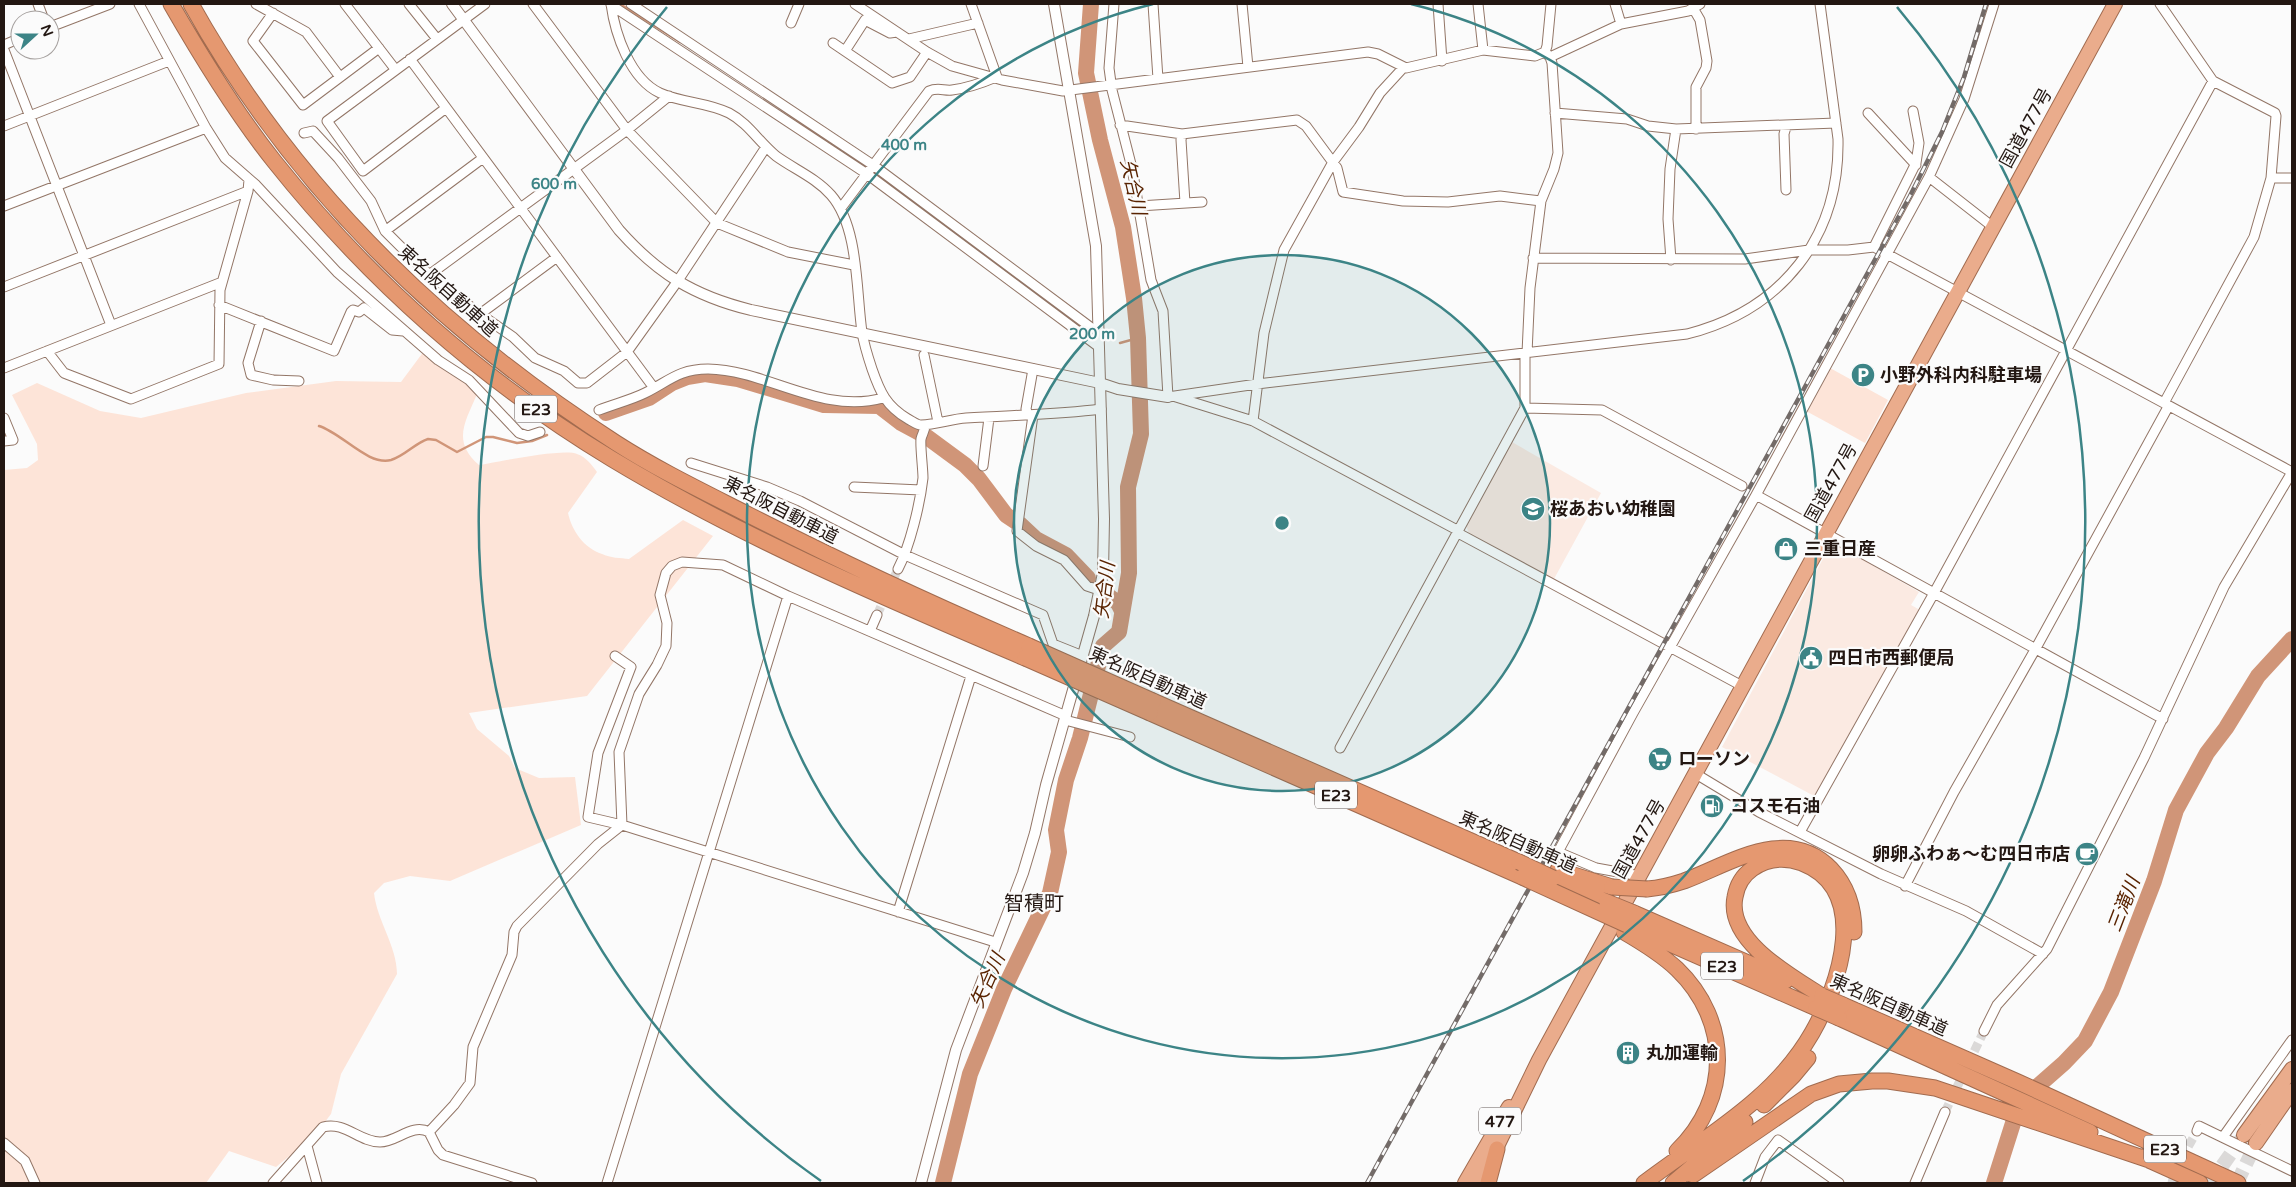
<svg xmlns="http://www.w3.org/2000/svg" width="2296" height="1187" viewBox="0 0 2296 1187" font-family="'Varela Round','Noto Sans JP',sans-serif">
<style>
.built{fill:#fbeae2}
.green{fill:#fde4d8}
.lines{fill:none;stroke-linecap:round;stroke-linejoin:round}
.stream{stroke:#d09578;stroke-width:2.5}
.river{stroke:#d09578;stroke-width:16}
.minor-tunnel{stroke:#dbd9d8;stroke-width:9;stroke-dasharray:9 4.5;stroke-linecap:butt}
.trunk-tunnel{stroke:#dbd9d8;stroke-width:14;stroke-dasharray:14 7;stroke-linecap:butt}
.minor-casing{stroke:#937667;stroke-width:11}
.tertiary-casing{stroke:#937667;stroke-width:12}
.trunk-casing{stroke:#a16b4f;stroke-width:16}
.motorway-casing{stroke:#a16b4f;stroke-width:17}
.minor{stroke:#fff;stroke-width:9}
.tertiary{stroke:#fff;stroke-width:10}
.trunk{stroke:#eaac8c;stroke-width:14}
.motorway{stroke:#e59870;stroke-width:15}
.rail-casing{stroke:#736b68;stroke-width:4.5}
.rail{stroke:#fbfbfb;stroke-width:2.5;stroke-dasharray:8;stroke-linecap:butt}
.motorway-bridge-casing{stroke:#a16b4f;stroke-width:17;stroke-linecap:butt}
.motorway-bridge{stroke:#e59870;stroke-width:15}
.ring{fill:none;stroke:#3c8486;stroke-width:2.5}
.labels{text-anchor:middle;stroke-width:4.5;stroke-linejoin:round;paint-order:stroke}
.shield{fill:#fbfbfb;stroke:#645b58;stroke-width:1}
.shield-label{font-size:16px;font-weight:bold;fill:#231712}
.street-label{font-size:18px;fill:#231712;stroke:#fbfbfb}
.poi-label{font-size:18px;font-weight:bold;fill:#231712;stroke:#fbfbfb;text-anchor:start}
.water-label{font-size:19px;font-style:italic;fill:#592301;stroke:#fbfbfb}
.quarter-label{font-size:20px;fill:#231712;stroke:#fbfbfb}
.centre{fill:#3c8486;stroke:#fbfbfb;stroke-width:2.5}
.ring-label{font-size:15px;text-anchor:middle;font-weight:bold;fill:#3c8486;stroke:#fbfbfb;stroke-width:4.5;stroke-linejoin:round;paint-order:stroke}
</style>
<rect width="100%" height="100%" fill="#fbfbfb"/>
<path class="built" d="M1512,442L1601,493L1554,579L1469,534L1466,525Z
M1832,542L1919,592L1911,605L1920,610L1816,797L1722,747Z"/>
<path class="green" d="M427,347L477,394C466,421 451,441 479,465C497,462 564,448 577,454C586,457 592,465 597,472L568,513C572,531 584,548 602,554C610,558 621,558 629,559L683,520L713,536L587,696L469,713L477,729L509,756L515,768L539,778L575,777L581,825L450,881L410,876L384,883L374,893C377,921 397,946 397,974L341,1074L331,1114L315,1135L276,1167L229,1151L206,1183H4V470L27,468L38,460L37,444L12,395L37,383L100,411L141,418L246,393L336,381L401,382Z
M1830,368L1888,400L1865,443L1806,411Z"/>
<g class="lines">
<path class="stream" d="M620,4L680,42
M780,108L839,150
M927,213L1087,330
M1120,343L1138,338
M319,426C342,433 368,466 391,460C405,456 415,443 428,439L436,440L457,452L486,437H493L517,443L532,441L547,435"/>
<path class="river" d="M606,413L649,398L672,383L687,377L705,374L738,379L824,405L879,406L901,423L927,437L965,465L979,479L1006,515L1021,525L1036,539L1066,555L1088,578
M1107,595L1118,603L1122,611
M943,1183L970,1074L1004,989L1050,893L1059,852L1056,830L1066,780L1080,738L1103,646L1119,632L1129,573L1128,487L1141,434L1138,338L1134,298L1123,227L1100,140L1086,73L1091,4
M1994,1183L2014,1120L2031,1092L2064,1063L2085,1041L2111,992L2154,881L2176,810L2207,753L2226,728L2258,676L2292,639"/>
<path class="minor-tunnel" d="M877,615L898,569
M1945,1112L1984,1031
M2172,1183L2175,1170L2197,1131"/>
<path class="trunk-tunnel" d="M2210,1183L2244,1135
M2237,1183L2256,1143"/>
<g class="minor-casing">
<path id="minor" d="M38,4L44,20
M139,4L206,128L225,158L256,185L337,272L438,360L469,380L519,433L528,436L540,432
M256,4L306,32L340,77
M345,4L395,69
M409,4L437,39
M533,4L627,130L717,223L788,252L854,265
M611,4C615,34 630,79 660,93C682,103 707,102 729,113C748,123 759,142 776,156C794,169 816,178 831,195C859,227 856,291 862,332C864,345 868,357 872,369C880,392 886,406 908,419C912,421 917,425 921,425C936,425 951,419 966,418C1011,415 1056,415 1101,409
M631,4L873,165L1097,332
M855,4L927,52L952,66L1002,80L1063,91L1368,52L1378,54L1406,68L1483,50L1535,56L1545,52L1547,46L1551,4
M971,4L997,77
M1114,4L1109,68L1112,90L1132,168L1151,280L1163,311L1168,397L1257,384L1687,334C1782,310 1840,237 1838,139L1820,4
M1153,4L1158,79
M1242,4L1248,67
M1438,4L1442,61
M1478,4L1483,50
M1615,4L1621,24
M1994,4L1964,99L1929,177L1756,495L2163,719
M2160,4L2213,81L2275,113L2276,116L2271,178L2254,237L2164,403
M611,5L867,174L1099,347
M1693,8L1700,20L1707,61L1706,68L1696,87V129
M273,13L253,41L303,105L379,48
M791,23L799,4
M50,27L110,4
M909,39L978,23
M833,43L892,83L910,77L927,52
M4,45L20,38
M4,50L111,325
M845,51L865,20L890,33L897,32
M1550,57L1621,24L1688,11L1700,4
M410,59L654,388
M446,108L363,171L327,121L485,4
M1555,113L1627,119L1648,126L1676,129L1836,123
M1868,113L1916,165
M1120,125L1182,134L1297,120L1306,126L1337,168L1343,192L1403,201L1448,202L1500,196L1541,201
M4,126L169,61
M1786,127L1784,134L1786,190
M304,133L313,131L338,158L371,201L385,231L424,270L480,314L513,337L535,358L564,371L578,383H587L627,352L677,282L766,147
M1182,134L1181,140L1185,203
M1929,177L1993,227
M2271,178H2292
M4,206L206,128
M1139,206L1202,202
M841,208L929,91C938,87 944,91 952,90C968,88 982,83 996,77
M385,231L483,158
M1874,247L1916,163L1919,143L1913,111
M1533,258L1745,259L1809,250H1848L1874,247L2292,472
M1671,260L1668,219L1670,169L1676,129
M429,275L627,130L669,96
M4,287L248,191
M219,305L334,351L351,312L353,310L359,312L364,308L392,330L403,331
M480,314L557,257
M261,321L248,363L251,375L273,380L299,381
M47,351L64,373L131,399L219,364L220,290L248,191L249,180
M1527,353L1530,288L1541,201L1554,169L1558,153L1552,63L1550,57L1545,52
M924,355L938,422
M4,368L222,282
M1176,397L1253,421L1459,531
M1525,408L1602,410L1742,486
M599,410C614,404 631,400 645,393C669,381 679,369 708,369C768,370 821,415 883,398
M1028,415L1026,409L1033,369
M1033,415L1017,531L1036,546L1064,560L1087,586L1099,590
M4,418L13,440L4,441
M1253,421L1264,333L1284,250L1333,162L1359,127L1380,93L1403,68
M691,463L767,487L800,501L905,555L1043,615L1053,644L1083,656
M983,466L989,418
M854,487L921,490
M1458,533L1744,687
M898,569C910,546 920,504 923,478C923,469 920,445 921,439C922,434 925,431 925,425
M870,631L877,615
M615,656L631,667L598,753L588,817L622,825L995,942
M1065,720L1130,737
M1340,748L1525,408V354
M1696,774L1759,812L1881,874L1966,911L2043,954
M622,825L619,752L639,694L657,665L666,646L667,623L660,595L666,573L672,566L682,562L723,565L788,596
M1800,832L1934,593L2213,81
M1640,876L1596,868L1558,852L1633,713L1756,495
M1905,886L1954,792L2036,648L2168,407
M898,912L971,676
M1984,1031L1997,1005L2047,949L2144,758L2224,587L2292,472
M2197,1131L2199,1126L2292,1171
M2223,1137L2292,1040
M4,1143L25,1161L35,1183
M307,1146L317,1183
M273,1183L323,1127C345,1121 359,1142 380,1142C397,1142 412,1123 429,1132
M532,1183L443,1155L438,1150L429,1132L454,1105L470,1083L473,1047L512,955L514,932L517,926L598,844L622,825
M607,1183L788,596L1066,716
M1755,1183L1765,1157L1778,1140L1839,1183
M1915,1183L1945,1112"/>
</g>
<g class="tertiary-casing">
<path id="tertiary" d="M452,4L619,230C658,274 694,296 751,310L1100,383L1118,389L1168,397
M921,1183L956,1050L1023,873L1035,833L1046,785L1094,616L1103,573L1104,519L1096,246L1054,4"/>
</g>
<g class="trunk-casing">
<path id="trunk" d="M2244,1135L2292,1069
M2256,1143L2292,1091
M1465,1183L1509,1107
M1479,1183L1539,1060L2115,4"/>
</g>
<g class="motorway-casing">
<path id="motorway" d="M171,4C202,58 235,112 274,161C368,279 483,381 612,459C743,538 885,598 1025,658
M191,4C293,187 440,330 616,443C658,470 704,492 749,515C841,562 934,605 1029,646
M1153,701L1519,862
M1150,713L1522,877
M1558,870L1612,887
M1553,878L1607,902
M1647,889C1660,888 1672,885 1684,881C1730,864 1787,824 1831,869C1848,887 1854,908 1854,932
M1634,913L1787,980
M1627,925L1816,1008
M1624,932C1643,943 1661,954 1677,969C1731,1021 1731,1099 1677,1151
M1843,1005L2018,1082L2238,1183
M1839,1018L2090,1132
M1764,1105L1793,1076L1808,1058
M2142,1157L2200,1183
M1693,1175L1811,1094L1839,1084L1872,1081H1888L1935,1088L2152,1161
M1488,1183L1497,1149
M1644,1183C1703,1138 1774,1100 1812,1033C1839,986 1872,890 1802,863C1785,857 1767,858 1752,869C1742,876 1737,885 1735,897C1726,941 1791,976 1822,996
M1673,1183L1745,1122"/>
</g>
<use href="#minor" class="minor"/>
<use href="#tertiary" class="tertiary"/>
<use href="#trunk" class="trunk"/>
<use href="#motorway" class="motorway"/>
<g class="rail-casing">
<path id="rail" d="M1367,1183L1910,196L1942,132L1964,77L1986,4"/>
</g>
<use href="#rail" class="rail"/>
<g class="motorway-bridge-casing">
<path id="motorway-bridge" d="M1029,646L1153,701
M1025,658L1150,713
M1519,862L1553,878
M1522,877L1627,925
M1612,887L1647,889
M1607,902L1634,913
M1822,996L1843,1005
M1816,1008L1839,1018"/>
</g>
<use href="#motorway-bridge" class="motorway-bridge"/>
</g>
<circle cx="1282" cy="523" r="268" fill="#3c8486" fill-opacity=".12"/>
<g class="ring">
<circle cx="1282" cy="523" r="268"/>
<path d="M1411 4A535 535 0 1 1 1153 4"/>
<path d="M821 1181A803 803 0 0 1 667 7M1897 7A803 803 0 0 1 1743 1181"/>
</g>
<defs>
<g id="parking-disc" transform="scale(1.25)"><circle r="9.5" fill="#3c8486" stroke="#fbfbfb"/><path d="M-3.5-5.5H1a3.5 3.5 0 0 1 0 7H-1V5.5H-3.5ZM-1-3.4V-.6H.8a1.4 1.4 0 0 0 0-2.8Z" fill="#fff"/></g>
<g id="school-disc" transform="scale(1.25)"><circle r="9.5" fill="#3c8486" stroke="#fbfbfb"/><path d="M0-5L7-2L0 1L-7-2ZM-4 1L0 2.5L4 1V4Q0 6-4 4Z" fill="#fff"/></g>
<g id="shop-disc" transform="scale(1.25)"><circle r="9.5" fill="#3c8486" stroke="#fbfbfb"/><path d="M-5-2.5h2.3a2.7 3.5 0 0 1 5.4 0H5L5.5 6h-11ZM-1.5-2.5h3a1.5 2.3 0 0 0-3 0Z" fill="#fff"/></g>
<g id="civic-disc" transform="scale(1.25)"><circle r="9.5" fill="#3c8486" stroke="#fbfbfb"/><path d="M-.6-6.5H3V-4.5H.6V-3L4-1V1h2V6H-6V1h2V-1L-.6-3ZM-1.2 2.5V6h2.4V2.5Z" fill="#fff"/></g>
<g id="supermarket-disc" transform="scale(1.25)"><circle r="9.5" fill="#3c8486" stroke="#fbfbfb"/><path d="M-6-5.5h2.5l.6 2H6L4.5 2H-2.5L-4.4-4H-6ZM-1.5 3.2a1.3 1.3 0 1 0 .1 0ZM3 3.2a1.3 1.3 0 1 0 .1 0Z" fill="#fff"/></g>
<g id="fuel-disc" transform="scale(1.25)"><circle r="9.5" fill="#3c8486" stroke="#fbfbfb"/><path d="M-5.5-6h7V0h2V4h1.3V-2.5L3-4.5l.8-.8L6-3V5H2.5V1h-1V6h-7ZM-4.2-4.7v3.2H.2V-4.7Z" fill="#fff"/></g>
<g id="cafe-disc" transform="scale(1.25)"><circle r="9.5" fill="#3c8486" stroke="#fbfbfb"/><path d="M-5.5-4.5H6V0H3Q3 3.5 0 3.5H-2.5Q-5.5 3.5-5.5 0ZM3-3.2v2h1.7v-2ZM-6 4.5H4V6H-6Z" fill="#fff"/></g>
<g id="building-disc" transform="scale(1.25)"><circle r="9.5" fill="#3c8486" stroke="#fbfbfb"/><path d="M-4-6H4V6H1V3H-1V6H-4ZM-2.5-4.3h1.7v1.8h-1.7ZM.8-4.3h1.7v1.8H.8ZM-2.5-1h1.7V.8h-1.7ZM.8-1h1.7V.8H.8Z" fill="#fff"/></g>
</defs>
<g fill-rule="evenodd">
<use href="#parking-disc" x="1863" y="375"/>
<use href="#school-disc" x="1533" y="509"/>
<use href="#shop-disc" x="1786" y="549"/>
<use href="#civic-disc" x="1811" y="658"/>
<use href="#supermarket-disc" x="1660" y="759"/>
<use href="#fuel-disc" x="1712" y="806"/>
<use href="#cafe-disc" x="2087" y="854"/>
<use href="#building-disc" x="1628" y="1053"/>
</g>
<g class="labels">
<g class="shield">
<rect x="515" y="395.5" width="42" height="27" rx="4"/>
<rect x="1315" y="781.5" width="42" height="27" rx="4"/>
<rect x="1701" y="952.5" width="42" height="27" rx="4"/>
<rect x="1479" y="1107.5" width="42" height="27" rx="4"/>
<rect x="2144" y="1135.5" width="42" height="27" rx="4"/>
</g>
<g class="shield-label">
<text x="536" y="415">E23</text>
<text x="1336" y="801">E23</text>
<text x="1722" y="972">E23</text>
<text x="1500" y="1127">477</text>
<text x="2165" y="1155">E23</text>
</g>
<g class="street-label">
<text transform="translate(2026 128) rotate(-61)" y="6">国道477号</text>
<text transform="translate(448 291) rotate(42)" y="6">東名阪自動車道</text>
<text transform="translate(1831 483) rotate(-61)" y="6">国道477号</text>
<text transform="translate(781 510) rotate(27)" y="6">東名阪自動車道</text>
<text transform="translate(1148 678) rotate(24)" y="6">東名阪自動車道</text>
<text transform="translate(1639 839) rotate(-61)" y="6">国道477号</text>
<text transform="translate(1518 842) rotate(24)" y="6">東名阪自動車道</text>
<text transform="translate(1889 1005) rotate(24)" y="6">東名阪自動車道</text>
</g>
<g class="poi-label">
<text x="1880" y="381">小野外科内科駐車場</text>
<text x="1550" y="515">桜あおい幼稚園</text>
<text x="1804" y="555">三重日産</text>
<text x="1828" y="664">四日市西郵便局</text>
<text x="1678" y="765">ローソン</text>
<text x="1730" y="812">コスモ石油</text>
<text x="2070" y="860" text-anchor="end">卵卵ふわぁ～む四日市店</text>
<text x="1646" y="1059">丸加運輸</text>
</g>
<g class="water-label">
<text transform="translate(1134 187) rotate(77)" y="7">矢合川</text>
<text transform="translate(1104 590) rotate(-83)" y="7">矢合川</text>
<text transform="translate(2123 904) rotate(-69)" y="7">三滝川</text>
<text transform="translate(987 980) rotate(-66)" y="7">矢合川</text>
</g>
<g class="quarter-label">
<text x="1034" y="910">智積町</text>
</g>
</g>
<circle cx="1282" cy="523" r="8" class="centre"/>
<g class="ring-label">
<text x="904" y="150">400 m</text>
<text x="554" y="189">600 m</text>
<text x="1092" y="339">200 m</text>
</g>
<rect width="2296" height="1187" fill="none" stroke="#231712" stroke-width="10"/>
<g transform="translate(35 35) rotate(69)"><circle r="24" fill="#fbfbfb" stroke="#a5a09e"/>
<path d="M0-4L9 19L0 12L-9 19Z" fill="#3c8486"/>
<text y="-8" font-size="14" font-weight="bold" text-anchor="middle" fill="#231712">N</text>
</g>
</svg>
